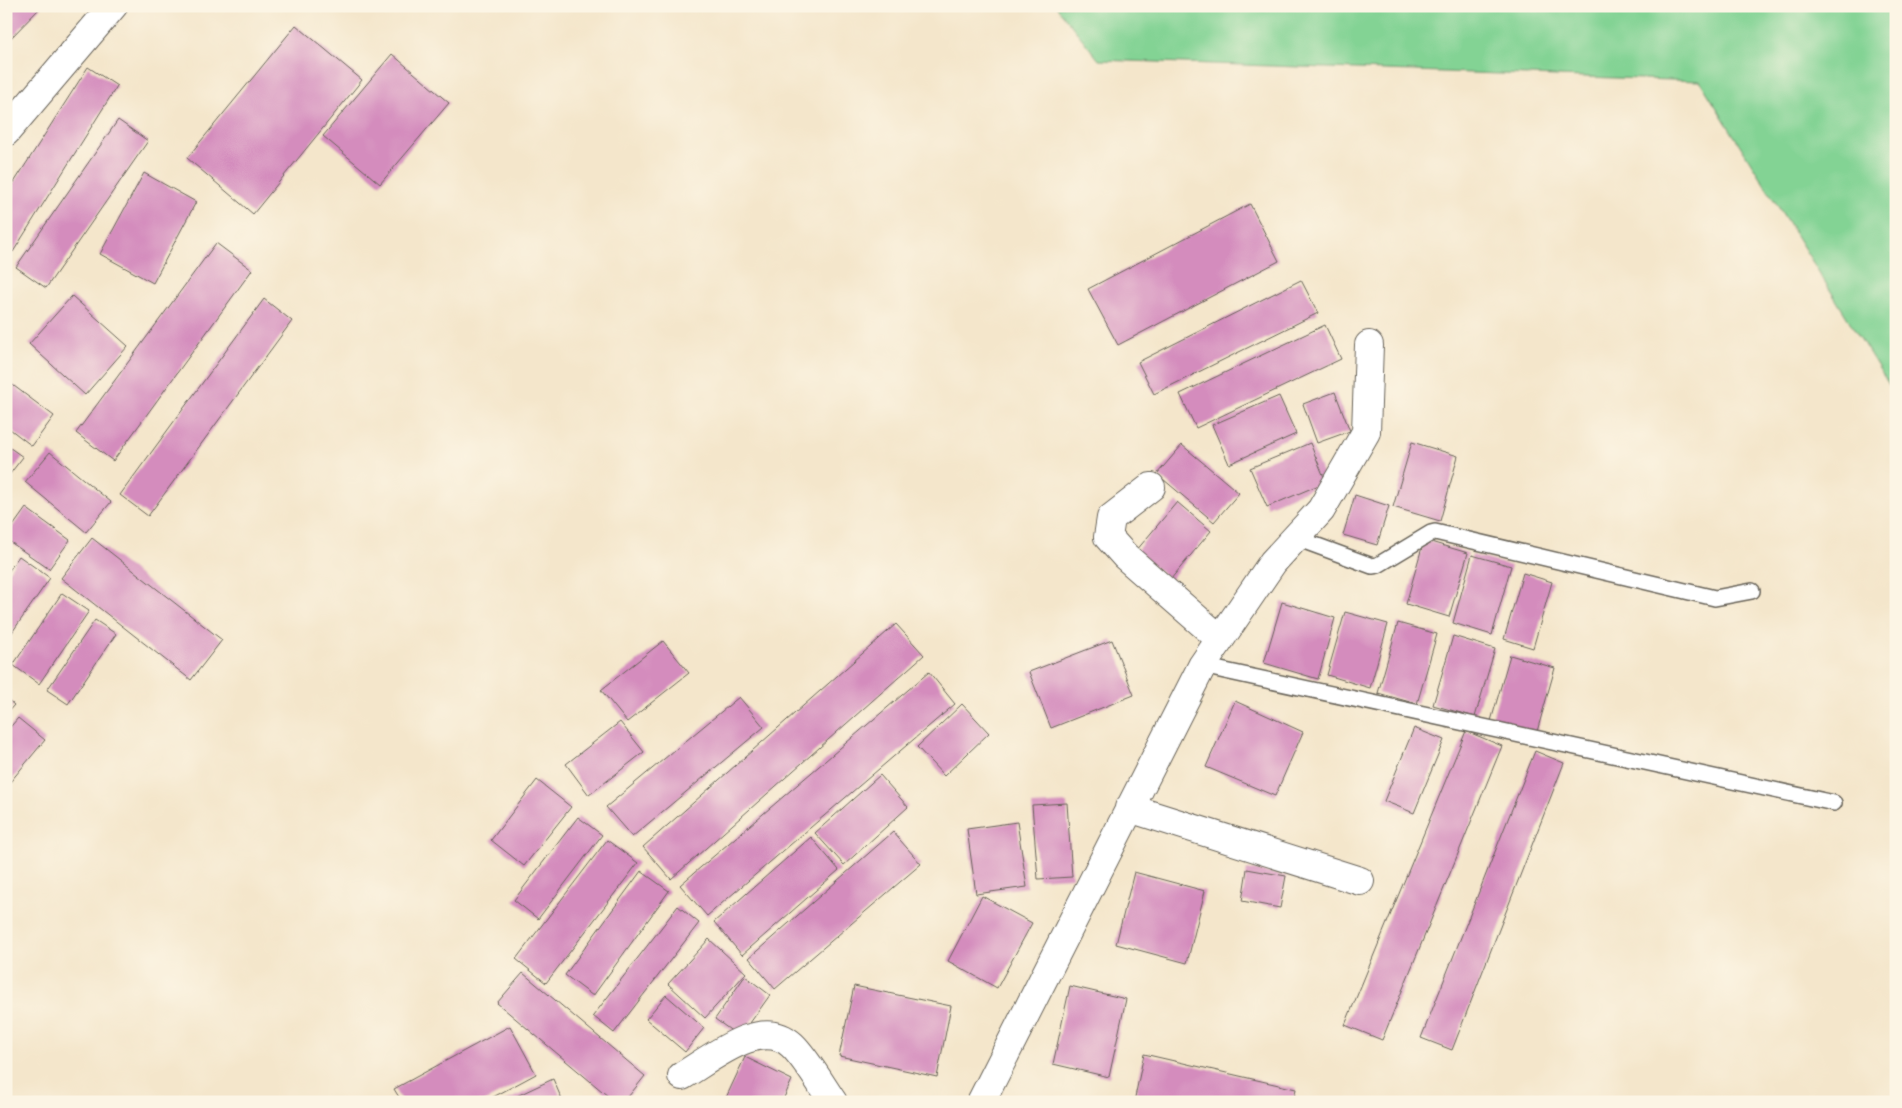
<svg xmlns="http://www.w3.org/2000/svg" width="1902" height="1108" viewBox="0 0 1902 1108" font-family="'Patrick Hand',sans-serif">
<style>
.green{fill:#83d394;stroke:#507858}
.building{fill:#d48cbd}
.lines{fill:none;stroke-linecap:round;stroke-linejoin:round}
.lane-casing{stroke:#686359;stroke-width:18}
.street-casing{stroke:#686359;stroke-width:30}
.lane{stroke:#fff;stroke-width:15}
.street{stroke:#fff;stroke-width:28}
</style>
<rect width="100%" height="100%" fill="#fcf5e5"/>
<filter id="ink" filterUnits="userSpaceOnUse"><feTurbulence type="fractalNoise" baseFrequency=".02" numOctaves="2"/><feDisplacementMap in="SourceGraphic" scale="10" xChannelSelector="R" yChannelSelector="G"/><feConvolveMatrix kernelMatrix="1 2 1 2 8 2 1 2 1" color-interpolation-filters="sRGB"/></filter>
<filter id="wash" filterUnits="userSpaceOnUse"><feTurbulence type="fractalNoise" baseFrequency=".0096" numOctaves="4" result="noise"/><feDisplacementMap in="SourceGraphic" scale="20" xChannelSelector="R" yChannelSelector="G"/><feGaussianBlur stdDeviation="1.12" result="paint"/><feColorMatrix in="noise" values="0 0 0 0 0 0 0 0 0 0 0 0 0 0 0 0 0 1.4 0 .05"/><feComposite in="paint" operator="in"/></filter>
<g filter="url(#wash)">
<rect width="100%" height="100%" fill="#f4e6cb"/>
<path class="green" d="M1056,6H1896V396L1700,81L1099,60Z"/>
<g id="blocks">
<path class="building" d="M6,6H42L6,43Z
M296,25L362,80L253,214L187,158Z
M392,54L449,103L380,184L323,136Z
M88,67L117,86L13,252L6,248V195Z
M118,120L148,141L46,288L16,267Z
M144,173L196,202L153,283L100,254Z
M1250,204L1279,261L1118,345L1088,289Z
M216,243L252,270L113,461L76,433Z
M1301,280L1318,313L1154,394L1138,362Z
M72,296L128,346L85,395L29,344Z
M264,299L292,321L148,516L120,495Z
M1325,325L1341,359L1196,428L1180,394Z
M6,380L54,416L32,446L6,426Z
M1335,392L1350,431L1317,443L1303,404Z
M1279,396L1296,434L1229,464L1212,425Z
M1412,442L1458,456L1440,521L1393,507Z
M1310,443L1326,482L1267,507L1250,468Z
M6,445L23,457L6,479Z
M1182,445L1239,493L1214,522L1157,474Z
M50,452L111,502L86,532L25,482Z
M1355,495L1389,506L1377,545L1343,535Z
M1177,502L1211,531L1170,580L1136,551Z
M26,508L70,540L49,569L6,539V536Z
M92,538L222,640L191,680L61,578Z
M1424,540L1468,553L1449,617L1406,604Z
M1472,555L1511,566L1492,635L1453,623Z
M19,556L50,578L6,641V575Z
M1523,573L1552,582L1533,648L1504,639Z
M62,593L89,611L39,684L13,665Z
M1282,602L1335,618L1318,679L1264,663Z
M1345,612L1388,624L1370,688L1327,675Z
M95,620L116,634L68,704L47,690Z
M1398,623L1437,634L1417,704L1378,693Z
M896,624L924,655L671,879L643,847Z
M1453,636L1495,649L1475,717L1433,705Z
M1112,640L1134,695L1051,728L1029,672Z
M663,641L689,673L627,722L601,690Z
M1510,655L1555,668L1536,735L1491,721Z
M929,672L955,704L707,916L680,885Z
M739,697L764,727L632,837L606,807Z
M6,698L14,705L6,714Z
M1235,701L1303,732L1275,796L1206,767Z
M962,704L989,733L944,776L917,747Z
M18,718L45,740L6,787V732Z
M620,722L644,752L589,795L566,764Z
M1414,728L1444,740L1414,813L1384,801Z
M1466,731L1502,746L1382,1040L1345,1025Z
M1535,751L1564,763L1452,1050L1421,1038Z
M880,775L908,807L844,865L815,833Z
M537,780L571,807L524,866L491,840Z
M1067,803L1072,877L1038,879L1032,805Z
M578,817L602,835L538,919L514,900Z
M1017,822L1027,887L976,894L967,829Z
M893,832L921,864L775,989L749,958Z
M811,837L839,870L742,955L714,922Z
M607,840L638,863L546,983L516,959Z
M1247,869L1286,876L1280,908L1242,901Z
M641,871L669,891L593,996L565,975Z
M1134,872L1205,891L1187,963L1116,944Z
M982,896L1032,923L997,988L948,961Z
M678,906L699,923L614,1033L593,1016Z
M709,939L746,973L705,1018L668,984Z
M523,973L645,1076L624,1102H615L497,1003Z
M745,976L770,995L740,1037L715,1019Z
M854,986L951,1006L937,1077L839,1056Z
M1070,986L1126,999L1109,1077L1053,1064Z
M666,995L704,1028L685,1052L646,1019Z
M510,1026L536,1074L484,1102H402L394,1089Z
M1144,1054L1296,1089L1293,1102H1134Z
M745,1057L792,1080L782,1102H724Z
M553,1079L563,1102H504Z"/>
</g>
</g>
<g filter="url(#ink)">
<use href="#blocks" fill-opacity="0" stroke="#686359" stroke-width="1"/>
<g class="lines">
<g class="lane-casing">
<path id="lane" d="M1296,538L1372,566L1378,565L1431,533L1435,532L1715,598L1752,591
M1202,666L1834,803"/>
</g>
<g class="street-casing">
<path id="street" d="M6,132L113,6
M1151,487L1111,518L1108,537L1125,556L1220,639
M1129,808L1360,881
M682,1076C711,1059 761,1016 792,1045C805,1057 822,1086 833,1102
M981,1102L1202,666L1273,562L1321,510L1366,432L1369,345"/>
</g>
<use href="#lane" class="lane"/>
<use href="#street" class="street"/>
</g>
</g>
<rect width="1902" height="1108" fill="none" stroke="#fcf5e5" stroke-width="25"/>
</svg>
